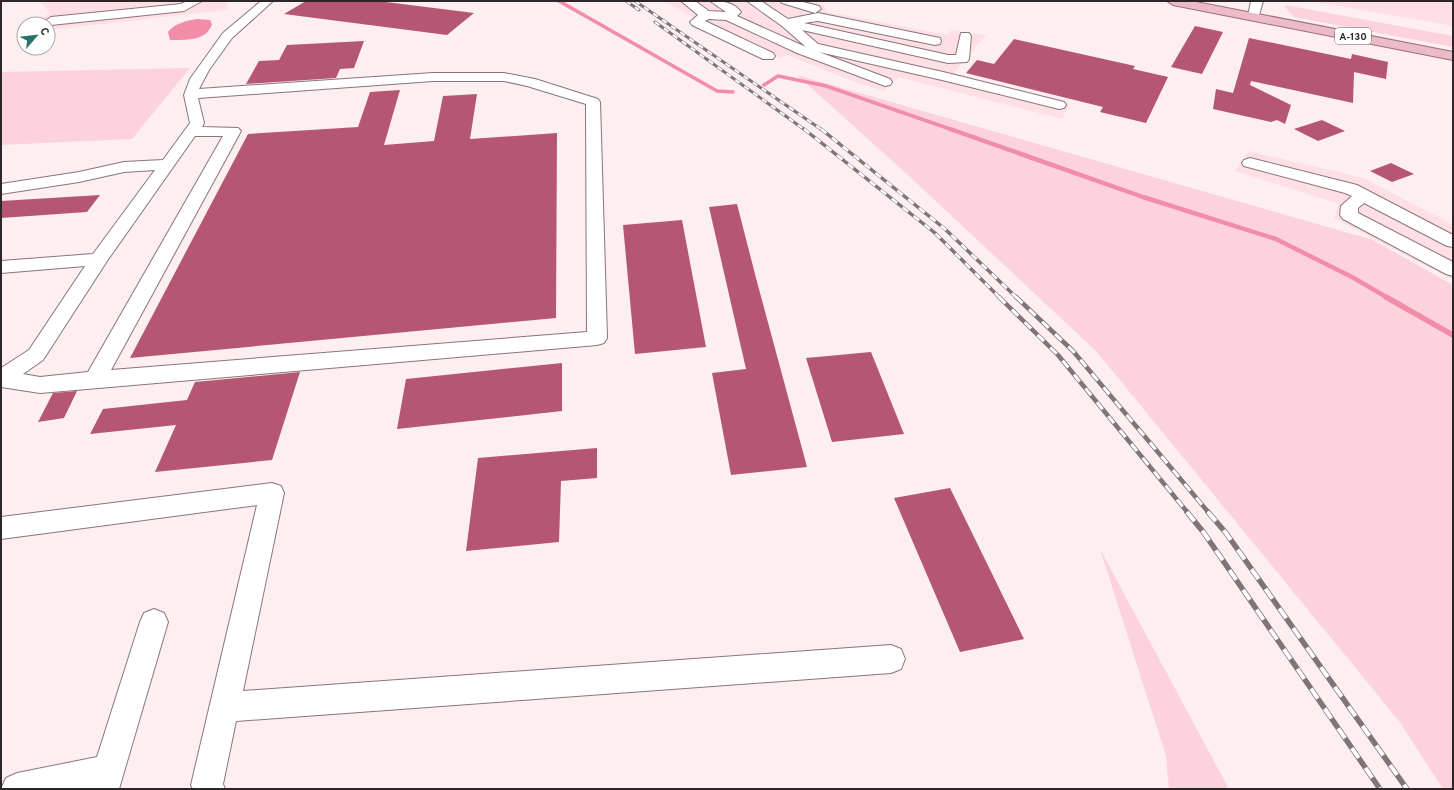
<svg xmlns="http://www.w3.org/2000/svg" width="1454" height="790" viewBox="0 0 1454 790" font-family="Overpass,sans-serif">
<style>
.built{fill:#ffdfe6}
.green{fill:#fcd3dc}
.water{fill:#f18da8}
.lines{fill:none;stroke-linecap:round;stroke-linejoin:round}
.stream-far2{stroke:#f18da8;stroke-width:3.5}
.stream-far1{stroke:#f18da8;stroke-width:4.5}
.stream{stroke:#f18da8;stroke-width:5.5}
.building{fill:#b55773}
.minor-casing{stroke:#897579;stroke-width:2}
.major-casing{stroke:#a06b78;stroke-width:2}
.minor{fill:#fff;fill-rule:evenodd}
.major{fill:#ebbcc8;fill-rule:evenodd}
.rail-far3-casing{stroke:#7f7577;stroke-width:3}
.rail-far2-casing{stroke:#7f7577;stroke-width:3.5}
.rail-far1-casing{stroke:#7f7577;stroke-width:4.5}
.rail-casing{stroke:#7f7577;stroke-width:5.5}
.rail-far3{stroke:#fff;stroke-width:2;stroke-dasharray:5.5;stroke-linecap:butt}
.rail-far2{stroke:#fff;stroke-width:2.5;stroke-dasharray:7;stroke-linecap:butt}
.rail-far1{stroke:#fff;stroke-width:3;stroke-dasharray:9;stroke-linecap:butt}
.rail{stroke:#fff;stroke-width:4;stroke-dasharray:12;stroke-linecap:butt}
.labels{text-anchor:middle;stroke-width:3;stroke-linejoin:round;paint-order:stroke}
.shield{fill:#fff;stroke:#6c6668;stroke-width:1}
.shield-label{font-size:10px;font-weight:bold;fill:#2d2527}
</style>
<rect width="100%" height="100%" fill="#fceef1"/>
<path class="built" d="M39,1H227V10L48,30V24H38L50,12Z
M664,1H814L823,4L828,12L948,35L951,30L986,35L954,73L1070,103L1062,119L898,77L884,91L852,81L787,55L780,58L700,21Z
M1310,1H1453V26Z
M1249,151L1364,178L1453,225V280L1334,218L1339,204L1235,171Z"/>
<path class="green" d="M1285,5L1453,36V47L1294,17L1288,11Z
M190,68L132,139L1,145V72Z
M797,75L1373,240L1453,285V789H1443L1399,721L1096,351L910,177Z
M1100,549L1229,789H1169L1166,756Z"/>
<path class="water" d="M197,19L210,20L212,24C207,41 186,40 170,40L168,32C175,23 186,21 197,19Z"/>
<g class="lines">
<path class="stream-far2" d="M559,1L717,91L733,92
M764,85L778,76L826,86L953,130"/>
<path class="stream-far1" d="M950,129L1143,197L1276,239L1352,277L1388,298"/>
<path class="stream" d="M1386,297L1453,335"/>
</g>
<path class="building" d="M306,1H378L474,13L447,35L284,14Z
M1195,26L1223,32L1202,74L1171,67Z
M1249,38L1351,59L1352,54L1388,62L1386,79L1354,72L1353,103L1251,81L1250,85L1291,105L1285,124L1277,120L1271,122L1213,109L1216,89L1233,93Z
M1014,39L1135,66L1133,69L1168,77L1146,123L1100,112L1103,107L966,73L977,60L994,64Z
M364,41L354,68L340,69L336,78L246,84L259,61L279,60L287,45Z
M400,90L384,145L434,141L443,96L477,94L470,139L557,133L556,318L130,358L248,134L358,127L370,92Z
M1322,120L1345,131L1318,141L1294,129Z
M1391,163L1414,174L1392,182L1370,171Z
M100,195L87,212L1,218V201Z
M737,204L756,278L807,467L731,475L712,373L746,369L709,207Z
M682,220L706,347L635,354L623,225Z
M871,352L904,434L832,442L806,358Z
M562,363V411L397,429L406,379Z
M300,372L272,460L155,472L176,425L90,434L103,409L187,400L195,382Z
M77,391L64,418L38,422L53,393Z
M597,448V478L561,481L559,542L466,551L478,458Z
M950,488L1024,639L960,652L894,498Z"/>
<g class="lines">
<g class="minor-casing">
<path id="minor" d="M187,1H202L184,11L51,25L45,21L51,17L181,4Z
M261,1H273L232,38L209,70L199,89L433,73H504L535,79L598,99L600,102L607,338L604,343L597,345L40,393L1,387V368L29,350L85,266L1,273V261L93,254L155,170L124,172L79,182L1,194V184L79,172L124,162L163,160L190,123L184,95L190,79L223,33ZM433,81H504L527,86L586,104L587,332L111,370L241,131L238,128L202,127L204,123L198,98ZM195,136H223L88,372L40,377L23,374L43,360L107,261Z
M681,1H695L709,11L726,12L710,1C722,1 734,2 741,12L737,16L806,47L782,26L747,1H761L788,19L818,13L940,38L941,41L940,44L935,45L818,21L804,23L948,55H956L961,33H969L971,36L969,59L967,62L948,63L802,30L818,44L943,72L1064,102L1066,105L1064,108L1059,109L942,80L819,52L890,79L892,82L890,85L885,86L797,53L726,20L709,19L705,21L773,53L775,56L773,59H763L692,25L690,22L698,15Z
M780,1H799L819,6L821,9L815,13L782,3Z
M1251,1H1263L1258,19L1254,20L1248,16Z
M1250,158L1357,185L1453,235V247L1447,246L1364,203L1358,208V213L1453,262V276L1446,274L1343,219L1340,215L1341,206L1352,196L1345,193L1244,166L1242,163L1244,160Z
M272,483L281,486L284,493L243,691L891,645L901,649L905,659L901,669L891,673L236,721L223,784L225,789H193L191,785L257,505L1,539V517Z
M154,609L164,613L168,622L119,789H1L6,778L17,773L97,757L140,622L144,613Z"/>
</g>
<g class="major-casing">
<path id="major" d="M1167,1H1191L1453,52V60L1173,5Z"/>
</g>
<use href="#minor" class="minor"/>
<use href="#major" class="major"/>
<g class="rail-far3-casing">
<path id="rail-far3" d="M626,1L639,10
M635,1L822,130
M655,22L805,130"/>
</g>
<g class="rail-far2-casing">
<path id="rail-far2" d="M804,129L935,233L1000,298
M821,129L945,229L1017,298"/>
</g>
<g class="rail-far1-casing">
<path id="rail-far1" d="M999,297L1058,355L1188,513
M1016,297L1073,351L1209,513"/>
</g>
<g class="rail-casing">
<path id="rail" d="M1187,512L1204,533L1380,789
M1208,512L1226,533L1407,789"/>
</g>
<use href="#rail-far3" class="rail-far3"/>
<use href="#rail-far2" class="rail-far2"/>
<use href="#rail-far1" class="rail-far1"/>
<use href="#rail" class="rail"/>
</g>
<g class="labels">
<rect class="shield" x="1335" y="28" width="36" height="16" rx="3"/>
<g class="shield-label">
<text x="1353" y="40">А-130</text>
</g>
</g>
<rect width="1454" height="790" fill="none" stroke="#2d2527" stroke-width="4"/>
<g transform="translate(36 36) rotate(62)"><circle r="19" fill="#ffffff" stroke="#aba8a9"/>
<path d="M0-3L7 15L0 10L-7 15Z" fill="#2b7269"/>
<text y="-6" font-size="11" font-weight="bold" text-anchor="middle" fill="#2d2527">С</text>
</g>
</svg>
